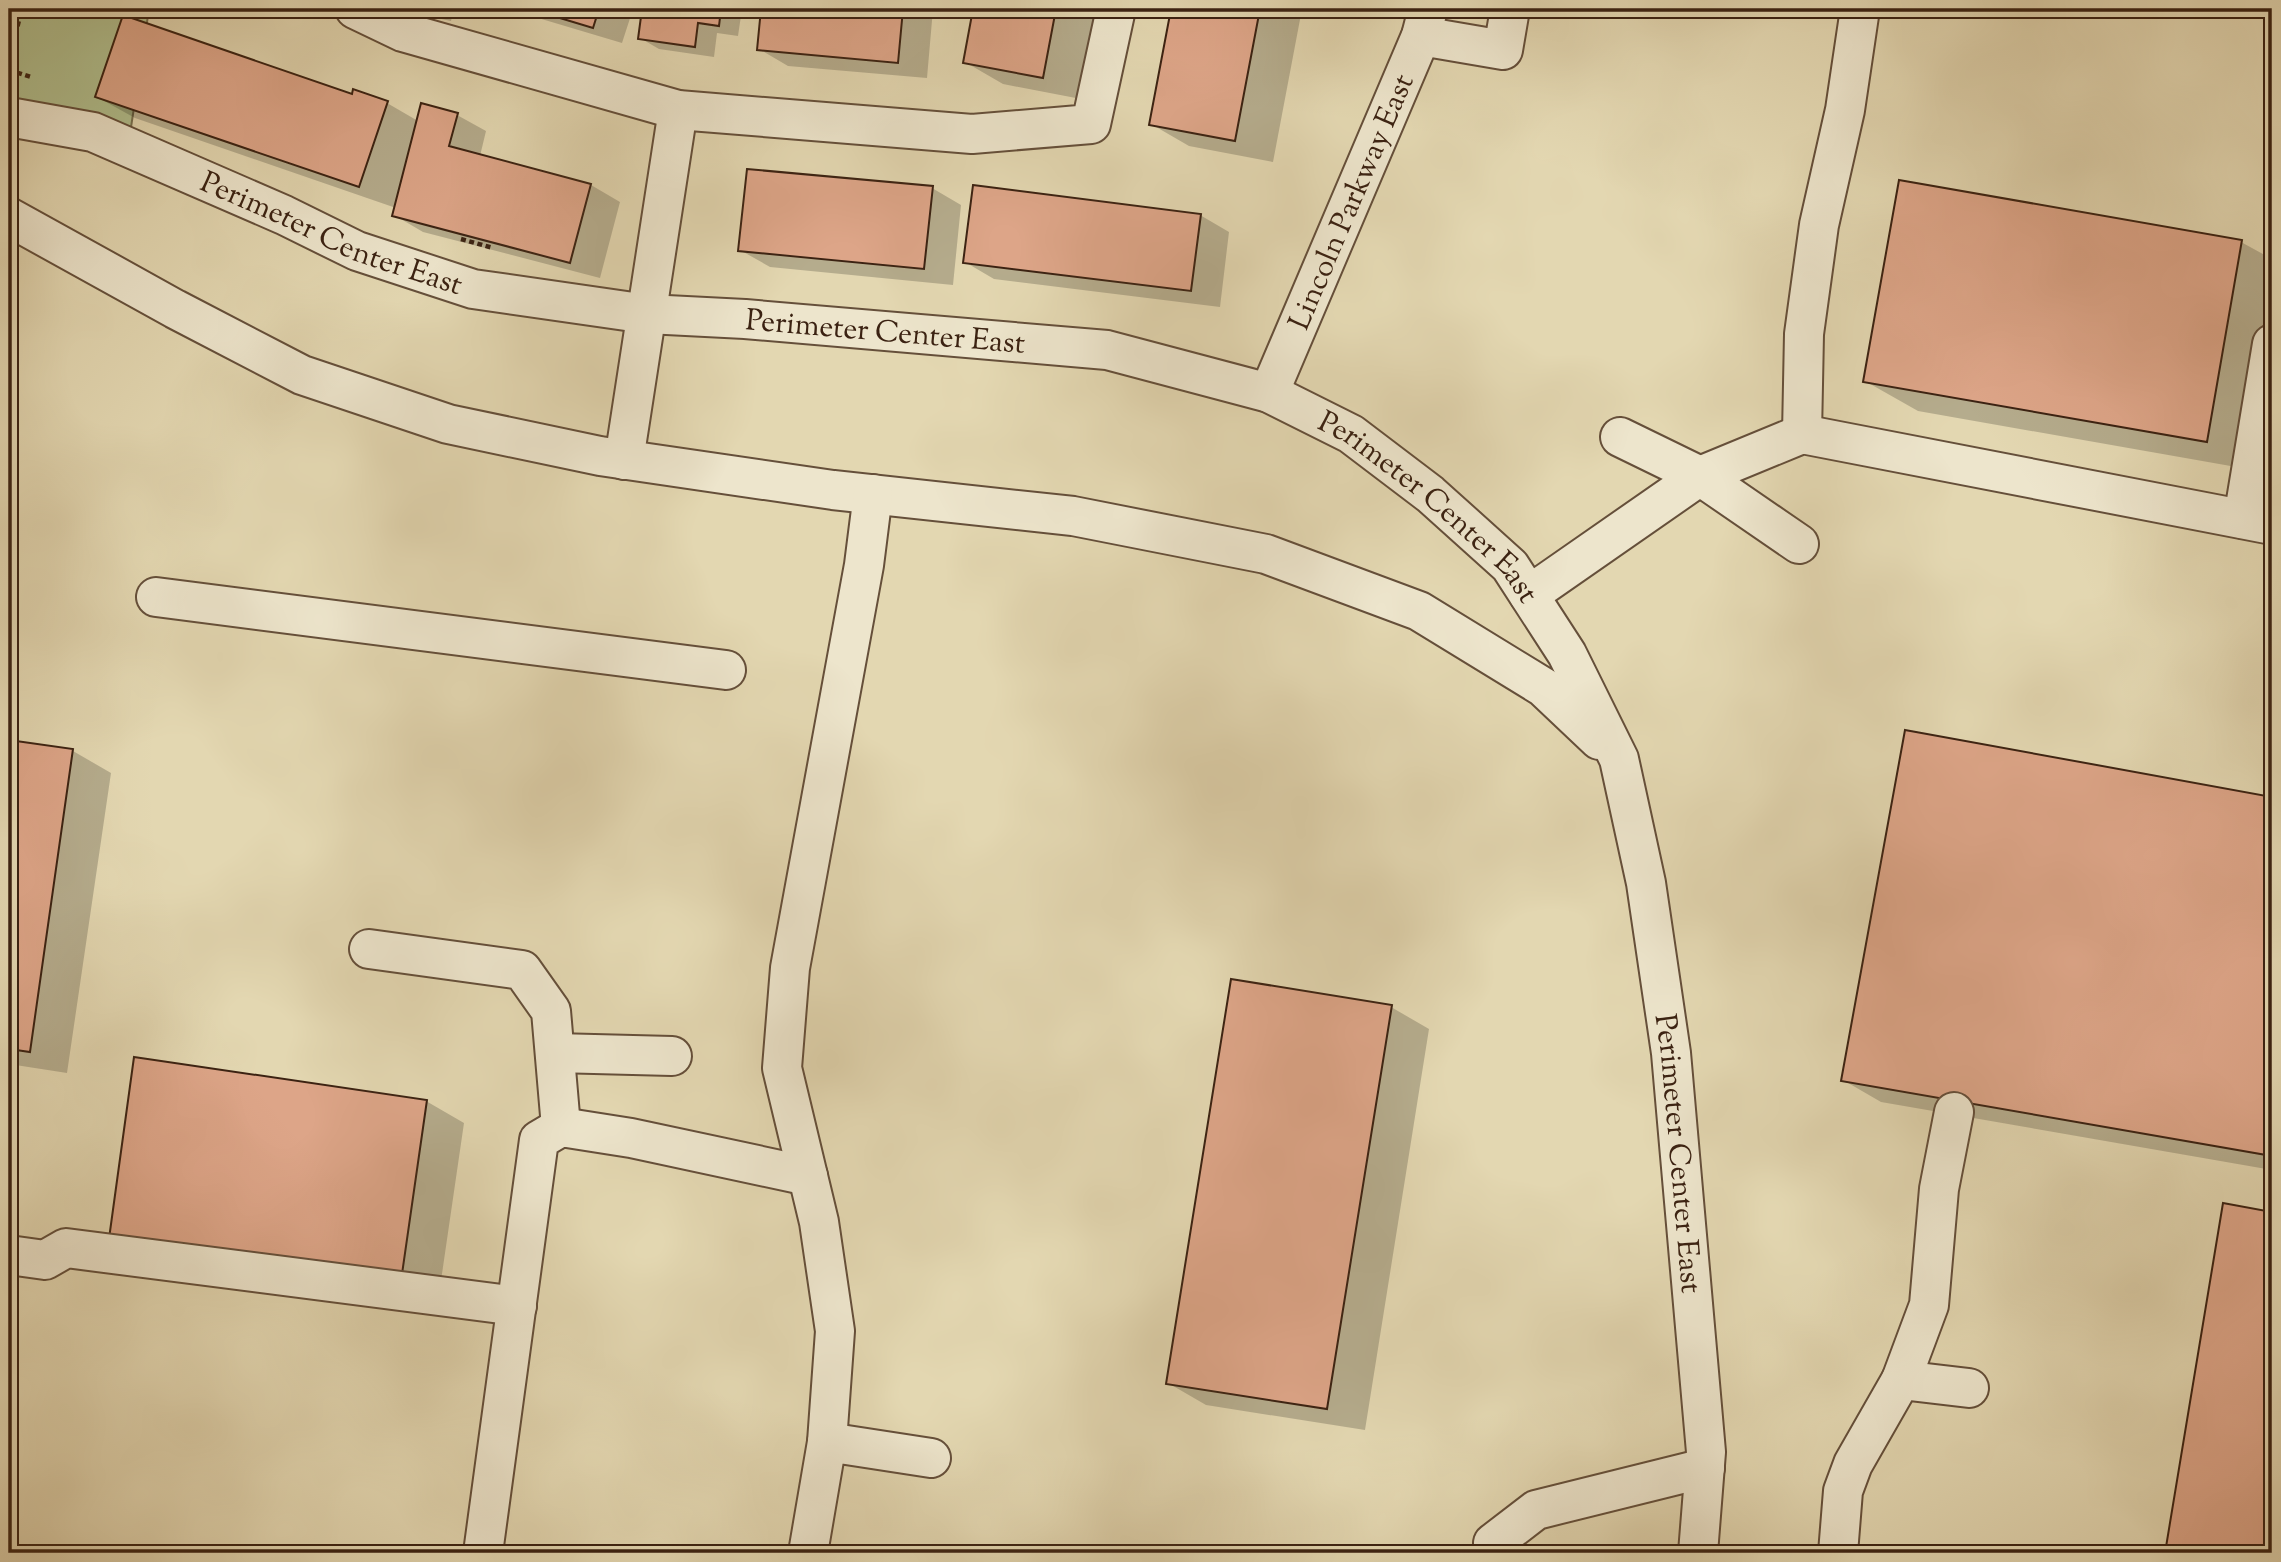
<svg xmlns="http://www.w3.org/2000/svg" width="2281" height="1562" viewBox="0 0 2281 1562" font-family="'Sorts Mill Goudy',serif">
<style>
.green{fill:#b1bf8e;stroke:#767050;stroke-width:2}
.shadow{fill:#0003}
.building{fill:#dda588;stroke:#3b2212;stroke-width:2}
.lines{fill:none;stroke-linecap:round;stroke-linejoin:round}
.minor-casing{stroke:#654f3a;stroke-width:42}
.path{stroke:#3b2212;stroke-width:4.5;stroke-dasharray:5 3.5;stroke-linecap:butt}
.minor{stroke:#ede5cc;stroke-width:38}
.labels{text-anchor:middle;stroke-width:6;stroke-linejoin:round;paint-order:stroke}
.street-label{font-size:30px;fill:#3b2212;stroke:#ede5cc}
</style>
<rect width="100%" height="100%" fill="#e3d7b1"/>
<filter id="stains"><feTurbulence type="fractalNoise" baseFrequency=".00286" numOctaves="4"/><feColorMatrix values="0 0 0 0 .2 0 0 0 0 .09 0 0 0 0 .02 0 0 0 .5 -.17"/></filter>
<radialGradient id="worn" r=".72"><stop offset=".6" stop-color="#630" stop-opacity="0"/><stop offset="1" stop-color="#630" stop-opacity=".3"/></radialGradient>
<path class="green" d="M9,9H149L128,147L9,113Z"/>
<path class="shadow" d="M394,9H454L451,21Z
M508,9H633L622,43Z
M644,9H742L738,36L717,33L714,57L659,49L640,38Z
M762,9H933L927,78L788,66L759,49Z
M975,9H1097L1081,99L1003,84L965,62Z
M1173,9H1302L1273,162L1189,146L1151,124Z
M353,96L387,103L418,121L457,115L486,131L480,156L591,185L620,202L600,278L423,232L394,215L396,208L135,118L97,97Z
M932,188L961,205L953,285L770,267L740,250Z
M1200,215L1229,232L1220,307L994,279L965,262Z
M2241,242L2272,259V396L2259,471L1918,411L1865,381Z
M1907,732L2272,798V1170L1881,1102L1843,1080Z
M9,742L73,751L111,773L67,1073L9,1064Z
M1391,1007L1429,1029L1365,1430L1206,1405L1168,1383Z
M136,1059L426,1101L464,1123L437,1308Z
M2224,1205L2272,1214V1553H2167Z"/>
<path class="building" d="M530,9H599L593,28Z
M642,9H721L719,26L698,23L695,47L638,39Z
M761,9H903L898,63L757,50Z
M973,9H1056L1043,78L963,63Z
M1171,9H1260L1235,141L1149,125Z
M123,15L352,94L353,89L388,101L359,187L95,97Z
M421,103L458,113L449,146L591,184L570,263L392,216Z
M747,169L933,186L924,269L738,251Z
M1899,180L2242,240L2207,442L1863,382Z
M973,185L1201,214L1191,291L963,263Z
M1905,730L2272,797V1156L1841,1081Z
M9,740L73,749L30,1052L9,1049Z
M1231,979L1392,1005L1327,1409L1166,1384Z
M134,1057L427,1100L400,1288L108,1246Z
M2223,1203L2272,1212V1553H2165Z"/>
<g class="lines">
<g class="minor-casing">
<g id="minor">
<path d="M355,9L403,32L678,110L972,134L1091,124L1116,9"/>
<path d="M1421,36L1503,50L1510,9"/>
<path id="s1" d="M9,117L93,132L284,215L357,251L473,289L647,314L745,319L1107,350L1269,393L1351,434L1430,494L1510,566L1567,654L1619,759L1646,883L1671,1053L1706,1452L1698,1553"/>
<path d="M9,217L175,309L302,375L448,424L600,456L833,490L1073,516L1266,554L1419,611L1543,687L1599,740"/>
<path id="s2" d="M1269,393L1421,36L1428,9"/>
<path d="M1802,434L1804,334L1819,225L1845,110L1860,9"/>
<path d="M1620,437L1700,476L1799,544"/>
<path d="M624,460L678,110"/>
<path d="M2243,519L2272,344"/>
<path d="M1529,595L1700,476L1802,434L2272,525"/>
<path d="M156,597L726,670"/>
<path d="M369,949L522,970L551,1011L561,1127"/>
<path d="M555,1053L672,1056"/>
<path d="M9,1255L45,1260L66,1248L517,1306"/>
<path d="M1901,1380L1929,1305L1939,1189L1954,1112"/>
<path d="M827,1442L835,1331L819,1222L782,1068L790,968L864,565L873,494"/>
<path d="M1493,1543L1536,1510L1705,1468"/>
<path d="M483,1553L539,1140L561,1127L631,1138L808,1176"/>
<path d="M808,1553L827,1442L931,1458"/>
<path d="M1838,1553L1843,1491L1853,1464L1901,1380L1969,1388"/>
</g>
</g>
<path class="path" d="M9,59L22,9
M9,70L31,77
M461,239L493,248"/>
<use href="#minor" class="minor"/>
</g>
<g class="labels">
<g class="street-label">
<text dy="10" stroke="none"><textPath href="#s2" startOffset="208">Lincoln Parkway East</textPath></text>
<text dy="10" stroke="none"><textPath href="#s1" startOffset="345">Perimeter Center East</textPath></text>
<text dy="10" stroke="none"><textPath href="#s1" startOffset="912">Perimeter Center East</textPath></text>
<text dy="10" stroke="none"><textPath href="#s1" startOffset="1500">Perimeter Center East</textPath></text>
<text dy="10" stroke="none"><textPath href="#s1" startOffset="2222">Perimeter Center East</textPath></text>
</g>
</g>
<rect width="2281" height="1562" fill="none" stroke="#e3d7b1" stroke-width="35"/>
<rect x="10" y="10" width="2260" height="1541" fill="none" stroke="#3b2212" stroke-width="3.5"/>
<rect x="18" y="18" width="2246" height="1527" fill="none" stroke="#3b2212" stroke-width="2"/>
<rect width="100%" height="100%" filter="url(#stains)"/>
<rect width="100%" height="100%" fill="url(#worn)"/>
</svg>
